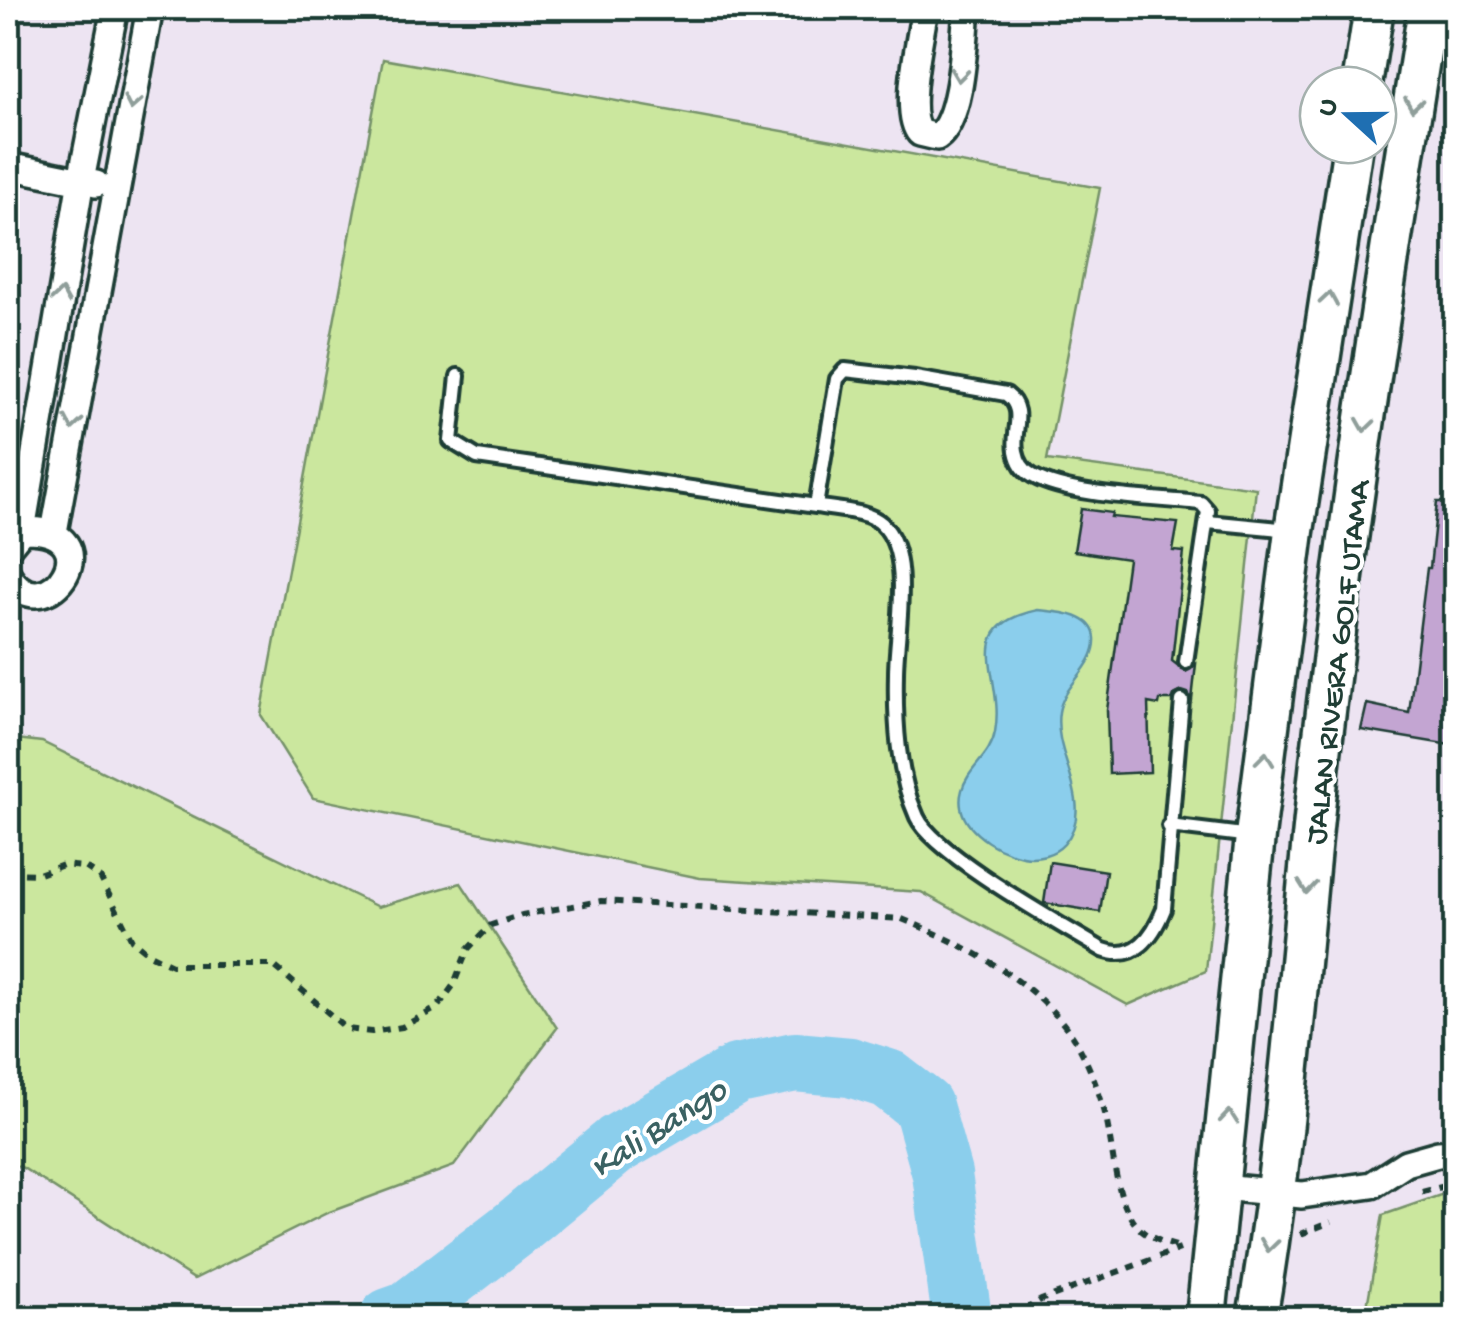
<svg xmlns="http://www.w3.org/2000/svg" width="1463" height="1326" viewBox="0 0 1463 1326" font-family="'Gochi Hand',sans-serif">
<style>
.green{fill:#cbe79e;stroke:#759269;stroke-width:2.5}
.water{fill:#8bceec;stroke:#6094a2;stroke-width:2.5}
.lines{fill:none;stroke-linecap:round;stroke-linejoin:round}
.river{stroke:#8bceec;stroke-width:60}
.building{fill:#c3a5d2;stroke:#1f3d34;stroke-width:2.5}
.lane-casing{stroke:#1f3d34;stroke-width:20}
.street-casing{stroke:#1f3d34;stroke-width:32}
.secondary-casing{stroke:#1f3d34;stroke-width:45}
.path{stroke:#1f3d34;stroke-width:6;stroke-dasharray:8 8;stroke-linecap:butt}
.lane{stroke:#fff;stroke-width:12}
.street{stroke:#fff;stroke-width:25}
.secondary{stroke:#fff;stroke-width:38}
.oneway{stroke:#8f9e9a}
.labels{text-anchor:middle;stroke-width:8;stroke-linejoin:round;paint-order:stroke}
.street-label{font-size:32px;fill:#1f3d34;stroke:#fff}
.water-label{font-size:35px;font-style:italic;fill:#3a6162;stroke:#fff}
</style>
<rect width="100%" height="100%" fill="#ede4f2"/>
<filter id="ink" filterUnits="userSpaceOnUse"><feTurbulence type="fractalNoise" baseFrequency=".01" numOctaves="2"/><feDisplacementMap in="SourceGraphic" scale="20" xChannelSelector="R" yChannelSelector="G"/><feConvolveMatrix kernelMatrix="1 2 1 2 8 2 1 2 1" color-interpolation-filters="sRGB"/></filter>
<g filter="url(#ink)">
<path class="green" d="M383,59L1100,188L1047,460L1256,488L1206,971L1128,1005L921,892L700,878L313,798L261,715Z
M8,738L42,742L378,907L461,883L557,1028L454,1166L327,1213L194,1279L23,1168L8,1163Z
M1455,1190V1318H1365L1383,1215Z"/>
<path class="water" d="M1038,610C1056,612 1093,613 1095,638C1097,666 1063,685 1059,712C1052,756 1098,805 1064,844C1054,855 1037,859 1022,856C993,850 952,825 962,790C968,768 991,756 995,732C1006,676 956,627 1038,610Z"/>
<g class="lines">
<path class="river" d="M389,1318L406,1312L513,1230L617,1144L737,1074L795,1062L850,1067L888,1079L923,1106L942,1174L962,1318"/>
</g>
<path class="building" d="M1437,502H1456V746L1361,730L1367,704L1409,713L1427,568H1430Z
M1081,509L1112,513L1111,517L1178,523L1173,551L1184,552L1172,661L1186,672L1196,664L1192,700L1188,693L1182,691L1174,695L1172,700H1160L1159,705L1148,703L1150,772L1109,774L1107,710L1128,559L1074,551Z
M1050,862L1106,871L1100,912L1044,903Z"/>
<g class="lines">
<g class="lane-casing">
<path id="lane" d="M458,376L451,441L477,457L816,506C835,510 867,510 882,524C914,554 896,633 896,673C895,720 897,773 917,817C934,854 1062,925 1103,950C1136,962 1153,936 1164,909L1182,701
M816,506L837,379L845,370L915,378L1006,394C1027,410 1012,430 1016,451C1018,462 1024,471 1033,476C1070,497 1156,498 1201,503L1208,511L1186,662
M1208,522L1290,530
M1169,826L1251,836"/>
</g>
<g class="street-casing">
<path id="street" d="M925,8C921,36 902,113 920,133L937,137C963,119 964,38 967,8
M8,166L96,184
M22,530L81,180L115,8
M54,532L150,8
M8,547L22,530C118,527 45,637 8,575
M1222,1187L1302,1195L1372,1185L1406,1163L1438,1154L1456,1153"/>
</g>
<g class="secondary-casing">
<path id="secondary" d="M1362,85L1374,8
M1206,1318L1255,836L1294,531L1353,145
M1257,1318C1288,1138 1299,953 1319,771C1348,515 1388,261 1428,8"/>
</g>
<path class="path" d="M8,873L39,874L63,865L85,867L100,877L132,940L147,953L172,965H273L347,1029L372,1032L402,1027L437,1008L453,986L468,949L491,925L522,915L601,901L902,919C964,944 1037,981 1075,1040C1086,1058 1096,1083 1102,1103C1114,1139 1112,1199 1138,1227C1147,1238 1166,1243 1179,1247
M1422,1192L1453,1184
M1301,1234L1331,1222
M1011,1318L1041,1300L1180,1249"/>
<use href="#lane" class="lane"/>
<use href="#street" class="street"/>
<use href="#secondary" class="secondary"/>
</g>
<defs><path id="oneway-chevron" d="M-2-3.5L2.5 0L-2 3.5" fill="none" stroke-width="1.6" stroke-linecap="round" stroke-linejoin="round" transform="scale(2.5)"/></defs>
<g class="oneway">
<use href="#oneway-chevron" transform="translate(959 75) rotate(97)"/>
<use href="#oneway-chevron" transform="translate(132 103) rotate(101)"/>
<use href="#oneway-chevron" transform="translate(1413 104) rotate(99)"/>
<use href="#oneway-chevron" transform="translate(61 296) rotate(-81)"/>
<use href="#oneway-chevron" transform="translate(1329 299) rotate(-81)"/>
<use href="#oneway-chevron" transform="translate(73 423) rotate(100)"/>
<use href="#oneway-chevron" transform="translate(1365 425) rotate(98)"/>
<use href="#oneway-chevron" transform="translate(1265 759) rotate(-83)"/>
<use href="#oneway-chevron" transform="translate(1307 887) rotate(96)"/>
<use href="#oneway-chevron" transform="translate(1229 1117) rotate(-85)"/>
<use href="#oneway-chevron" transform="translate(1269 1245) rotate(98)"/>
</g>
</g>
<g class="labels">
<g class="street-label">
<text transform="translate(1335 662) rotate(-83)" y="11">JALAN RIVERA GOLF UTAMA</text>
</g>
<g class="water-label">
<text transform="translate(657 1126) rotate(-33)" y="12">Kali Bango</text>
</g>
</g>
<rect width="1463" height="1326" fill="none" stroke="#fff" stroke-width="40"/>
<rect x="20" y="20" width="1423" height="1286" fill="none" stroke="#1f3d34" stroke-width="4" filter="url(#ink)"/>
<g transform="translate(1348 115) rotate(291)"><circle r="48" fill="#ffffff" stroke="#a5b1ae" stroke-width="2.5"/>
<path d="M0-8L18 38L0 25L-18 38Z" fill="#1f6fb2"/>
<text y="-15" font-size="28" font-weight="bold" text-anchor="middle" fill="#1f3d34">U</text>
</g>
</svg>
